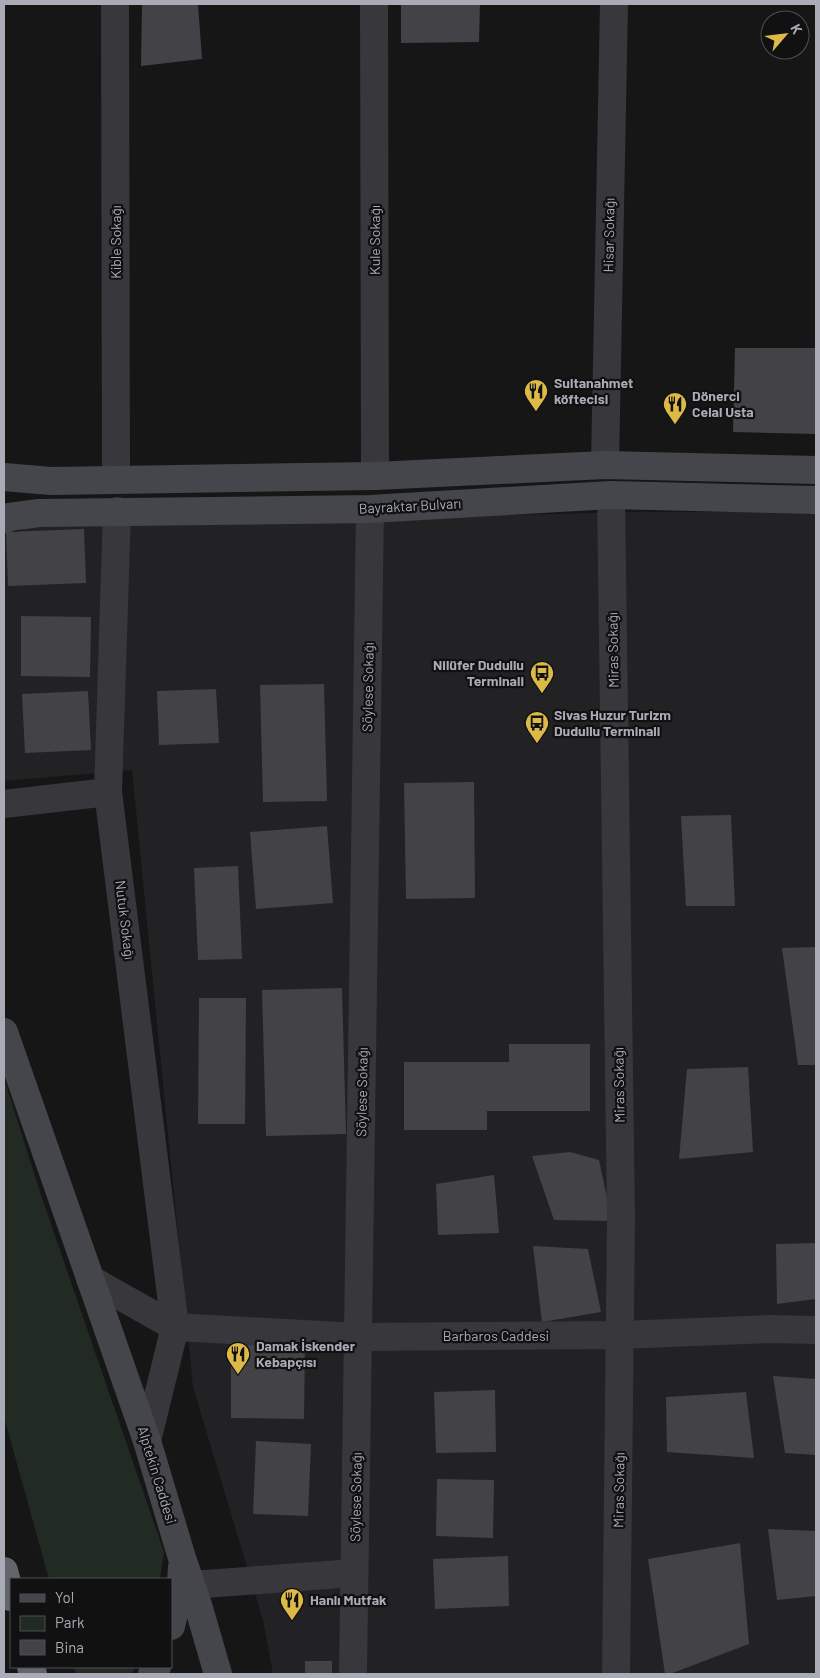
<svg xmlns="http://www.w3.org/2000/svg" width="820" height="1678" viewBox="0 0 820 1678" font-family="Barlow,sans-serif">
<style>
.built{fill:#222224}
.green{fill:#222a24}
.building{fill:#434347}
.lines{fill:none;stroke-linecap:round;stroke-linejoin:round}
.street{stroke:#37373c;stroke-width:28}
.secondary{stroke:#45464c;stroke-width:28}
.highway{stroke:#64656c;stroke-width:28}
.labels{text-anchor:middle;stroke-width:4.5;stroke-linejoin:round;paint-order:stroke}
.street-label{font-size:14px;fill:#a9acb6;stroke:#111112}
.poi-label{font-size:14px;font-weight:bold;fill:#a9acb6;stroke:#111112;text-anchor:start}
</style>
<rect width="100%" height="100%" fill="#161617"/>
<path class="built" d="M633,512H816V1674H273L263,1620L193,1387L132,770L4,781V538L29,527Z"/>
<path class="green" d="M4,1078L41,1195L164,1552L160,1579H49L4,1417Z
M74,1667H136L131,1674H76Z"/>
<path class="building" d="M142,4H198L202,59L141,66Z
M401,4H480L479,42L401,43Z
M735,348H816V434L733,432Z
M84,529L86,583L8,586L6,532Z
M21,616L91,617L90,677L21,676Z
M324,684L327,801L263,802L260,685Z
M216,689L219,743L159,745L157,691Z
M88,691L91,750L25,753L22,694Z
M474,782L475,898L406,899L404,783Z
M731,815L735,906H686L681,816Z
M327,826L333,903L256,909L250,832Z
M238,866L242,959L198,960L194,868Z
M816,947V1065H798L782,948Z
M342,988L346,1134L266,1136L262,990Z
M199,998H246L245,1124H198Z
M509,1044H590V1111H487V1130H404V1062H509Z
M748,1067L753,1152L679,1159L687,1069Z
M570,1152L599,1160L612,1221L554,1220L532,1156Z
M494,1175L499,1233L438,1235L436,1184Z
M816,1243V1299L777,1304L776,1244Z
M533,1246L588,1249L601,1312L542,1322Z
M231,1341H305L304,1419L231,1418Z
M773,1376L816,1379V1455L785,1453Z
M495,1390L496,1452L436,1453L434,1392Z
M746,1392L754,1458L667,1452L666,1397Z
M256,1441L311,1444L308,1516L253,1514Z
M437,1479L494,1480L493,1538L436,1536Z
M768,1529L816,1531V1596L777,1600Z
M740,1543L749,1644L670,1674H665L648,1559Z
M508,1556L509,1606L435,1609L433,1559Z
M305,1661H332V1674H305Z"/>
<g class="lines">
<path class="street" d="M115,4L116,480
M374,4L375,476
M605,465L614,4
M611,495L621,1218L616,1674
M117,511L108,792L175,1327L147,1441
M4,804L108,792
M90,1279L175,1327L358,1337L621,1335L768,1329L816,1330
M191,1585L354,1573
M353,1674L370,509"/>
<path class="secondary" d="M4,477L51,481L375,476L605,465L816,470
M4,520L9,517L39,513L370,509L611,495L816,500
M4,1032L147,1441L182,1558L198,1605L218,1674
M171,1626L181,1583L182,1567
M152,1674L157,1667"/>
<path class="highway" d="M4,1571L11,1597
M31,1667L33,1674"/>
</g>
<defs>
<g id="restaurant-pin" transform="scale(1.25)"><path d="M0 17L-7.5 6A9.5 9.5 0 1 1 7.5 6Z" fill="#ddba48" stroke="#111112"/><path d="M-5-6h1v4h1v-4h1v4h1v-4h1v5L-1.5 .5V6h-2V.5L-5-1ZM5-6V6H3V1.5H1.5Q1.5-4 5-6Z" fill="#111"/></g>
<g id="bus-pin" transform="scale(1.25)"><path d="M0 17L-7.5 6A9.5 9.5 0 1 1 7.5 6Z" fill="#ddba48" stroke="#111112"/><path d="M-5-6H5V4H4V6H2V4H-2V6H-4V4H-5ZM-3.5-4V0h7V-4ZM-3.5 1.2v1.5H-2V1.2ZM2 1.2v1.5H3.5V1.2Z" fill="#111"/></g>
</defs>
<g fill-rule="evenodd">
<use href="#restaurant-pin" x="536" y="391"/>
<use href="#restaurant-pin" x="675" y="404"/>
<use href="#bus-pin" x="542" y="673"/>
<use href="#bus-pin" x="537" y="723"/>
<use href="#restaurant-pin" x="238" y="1354"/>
<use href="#restaurant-pin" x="292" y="1600"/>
</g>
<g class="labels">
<g class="street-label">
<text transform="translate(609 235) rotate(-89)" y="5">Hisar Sokağı</text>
<text transform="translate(375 240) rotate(-90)" y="5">Kule Sokağı</text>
<text transform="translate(116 242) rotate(-90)" y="5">Kible Sokağı</text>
<text transform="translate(410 506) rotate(-3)" y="5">Bayraktar Bulvarı</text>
<text transform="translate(613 650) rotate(-91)" y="5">Miras Sokağı</text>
<text transform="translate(368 687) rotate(-89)" y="5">Söylese Sokağı</text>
<text transform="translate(125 920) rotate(83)" y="5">Nutuk Sokağı</text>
<text transform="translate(619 1085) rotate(-91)" y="5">Miras Sokağı</text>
<text transform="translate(362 1092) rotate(-89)" y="5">Söylese Sokağı</text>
<text x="496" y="1341">Barbaros Caddesi</text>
<text transform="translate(157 1475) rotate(73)" y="5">Alptekin Caddesi</text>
<text transform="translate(619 1490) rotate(-89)" y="5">Miras Sokağı</text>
<text transform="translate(356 1497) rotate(-89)" y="5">Söylese Sokağı</text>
</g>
<g class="poi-label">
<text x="554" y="388">Sultanahmet<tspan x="554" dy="16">köftecisi</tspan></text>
<text x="692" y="401">Dönerci<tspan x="692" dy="16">Celal Usta</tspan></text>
<text x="524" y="670" text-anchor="end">Nilüfer Dudullu<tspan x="524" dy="16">Terminali</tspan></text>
<text x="554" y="720">Sivas Huzur Turizm<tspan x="554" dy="16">Dudullu Terminali</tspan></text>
<text x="256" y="1351">Damak İskender<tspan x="256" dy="16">Kebapçısı</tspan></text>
<text x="310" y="1605">Hanlı Mutfak</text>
</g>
</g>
<rect width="820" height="1678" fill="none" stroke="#a9acb6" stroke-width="10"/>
<rect x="10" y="1578" width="162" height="90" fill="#111112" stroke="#4e4f54"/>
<rect x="20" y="1594" width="25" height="8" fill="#45464c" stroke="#4e4f54"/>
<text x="55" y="1603" font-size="15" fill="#a9acb6">Yol</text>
<rect x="20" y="1616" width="25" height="15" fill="#222a24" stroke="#4e4f54"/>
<text x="55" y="1628" font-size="15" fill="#a9acb6">Park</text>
<rect x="20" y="1640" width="25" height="15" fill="#434347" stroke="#4e4f54"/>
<text x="55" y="1653" font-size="15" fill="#a9acb6">Bina</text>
<g transform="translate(785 35) rotate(62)"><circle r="24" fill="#111112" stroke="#4e4f54"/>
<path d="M0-4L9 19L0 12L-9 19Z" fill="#ddba48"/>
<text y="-8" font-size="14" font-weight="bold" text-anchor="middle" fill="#a9acb6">K</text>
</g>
</svg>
